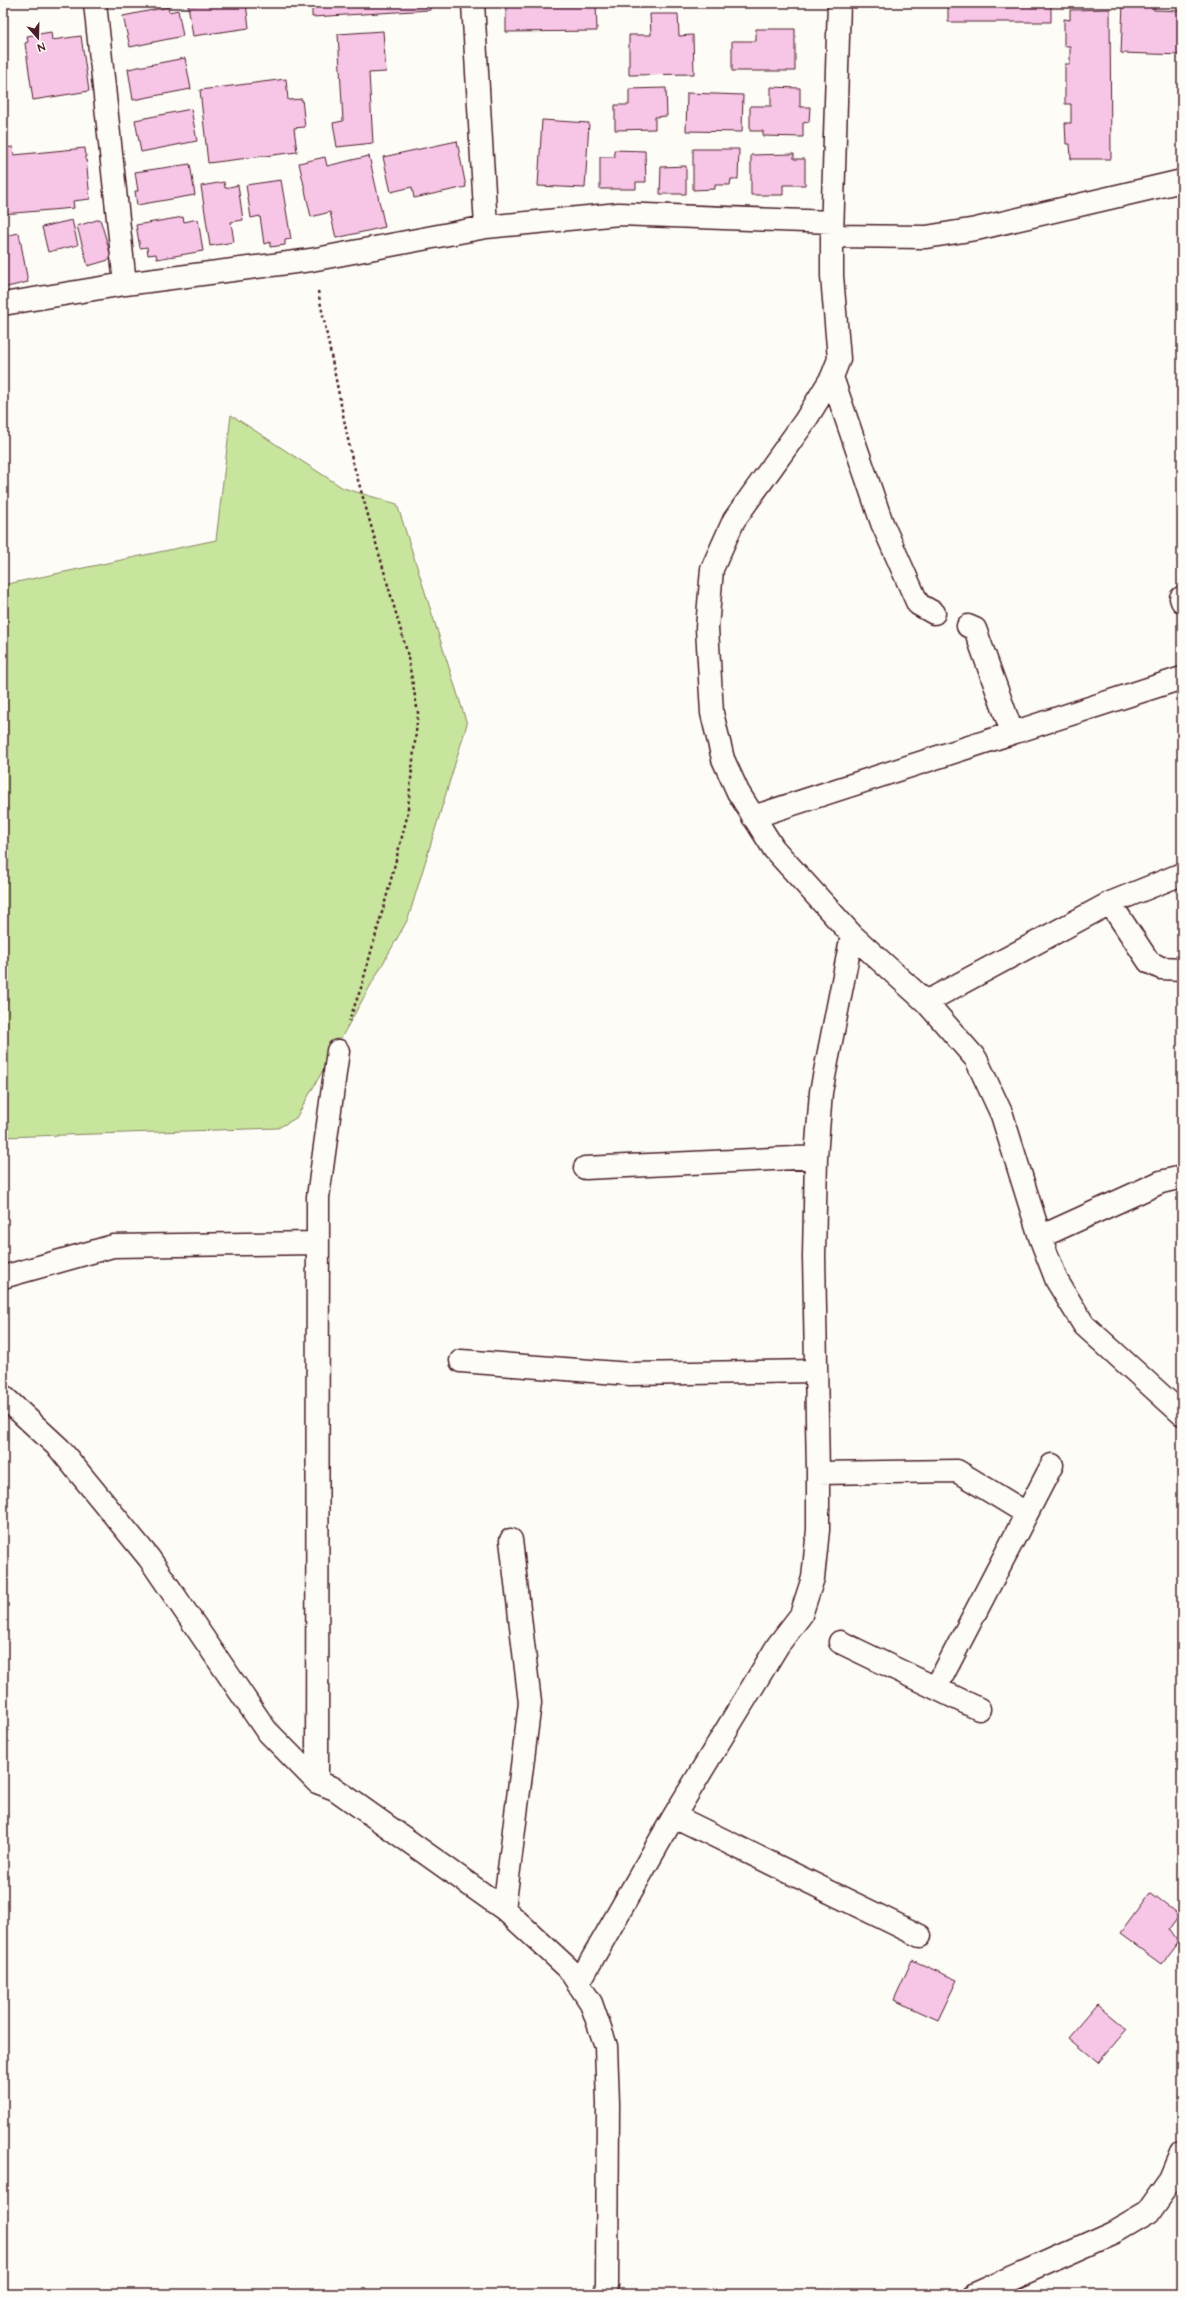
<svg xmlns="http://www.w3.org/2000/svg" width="1185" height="2297" viewBox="0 0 1185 2297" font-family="'Architects Daughter',sans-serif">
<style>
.green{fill:#c8e59d;stroke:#898264}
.building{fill:#f7c5e5;stroke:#4a1f2b}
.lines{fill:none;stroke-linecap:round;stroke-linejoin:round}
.minor-casing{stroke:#4a1f2b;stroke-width:25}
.path{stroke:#4a1f2b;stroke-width:2.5;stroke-dasharray:3 3;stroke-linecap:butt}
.minor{stroke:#fdfcf7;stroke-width:22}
</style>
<rect width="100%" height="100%" fill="#fdfcf7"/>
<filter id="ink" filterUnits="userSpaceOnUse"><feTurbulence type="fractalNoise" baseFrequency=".025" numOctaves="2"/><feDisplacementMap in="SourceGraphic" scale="8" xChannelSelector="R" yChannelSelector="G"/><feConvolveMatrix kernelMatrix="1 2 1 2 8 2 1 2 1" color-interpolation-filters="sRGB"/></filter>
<g filter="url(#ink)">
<path class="green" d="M231,415L343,488L397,504L467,724L408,919L296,1118L278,1128L3,1137V585L216,540Z"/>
<path class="building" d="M246,3L249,28L193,36L188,5Z
M312,3H430V10L312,17Z
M506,3H596L597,31L506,32Z
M948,3H1051V22H948Z
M1123,3H1154V10L1182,11V55L1121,53Z
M168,7L169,12L178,10L183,36L130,47L123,16Z
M1110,9L1111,159H1071L1070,144H1066L1065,123H1071V104H1065V64H1070V46H1064V19L1070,20V10Z
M650,14H678L679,36L693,35L694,74L629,75V35H651Z
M756,29H795V71H732V41H756Z
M383,31L386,72L369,73L373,143L337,147L333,123L343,121L338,34Z
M51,32L52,40L81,36L89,91L33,100L25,43L28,42L27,36Z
M185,58L191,89L133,100L128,69Z
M286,79L288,100L302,99L305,127L294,128L297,152L208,163L200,90Z
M771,87L800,88V107H810L809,122L803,123V137L763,136V131H750V106H771Z
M666,88L667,116L655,117V129L615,130V105H629V89Z
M687,93L743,95L742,132L686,131Z
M191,109L197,141L141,152L135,120Z
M542,120L589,123L585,188L538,186Z
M457,141L466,187L414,198L412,187L391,192L383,157Z
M13,147L14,155L85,148L90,199L73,201L74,208L3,214V148Z
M693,149H739L738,179H731L730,185H715V189L693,190Z
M614,150L645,151L646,182H636V189H600V157H615Z
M794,154V159H805V185H783V195H751V155Z
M369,156L385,227L336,238L330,212L311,217L299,163L325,157L327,166Z
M190,164L195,195L137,205L135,191H138L135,172Z
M686,166V194H660L661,167Z
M281,180L291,239L285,240V245L270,247V242L264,244L260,216L251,218L246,185Z
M224,182L225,188L238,185L243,220L231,222L234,242L210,246L201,186Z
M183,217L184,222L198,219L203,251L157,259L156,254L148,255L147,247L140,248L136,225Z
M100,219L112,259L88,266L77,226Z
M72,220L78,245L48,252L42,227Z
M19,233L28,282L3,288V236Z
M1150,1893L1179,1915L1169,1929L1178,1942L1161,1964L1120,1934Z
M912,1960L957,1980L938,2020L894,2000Z
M1097,2004L1127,2029L1098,2063L1068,2038Z"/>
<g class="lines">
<g class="minor-casing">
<path id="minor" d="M95,3L125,284
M473,3L486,227
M839,3L832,236V276L839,359L832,377L805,421L734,520L712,569L707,628L712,713L723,759L738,792L774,849L852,935L926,1002L976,1059L1002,1115L1040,1237L1057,1281L1084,1325L1182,1414
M832,236L926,237L976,229L1182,181
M3,304L125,284L311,260L486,227L619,214L832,222
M832,377L882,523L918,604L934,613
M1181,598L1182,601
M968,626L975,629L1012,732
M753,817L1182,678
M1110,903L1182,874
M926,1002L1110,903L1149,962L1161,968L1182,969
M585,1168L816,1157
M1040,1237L1161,1182L1182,1177
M3,1277L113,1246L317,1243
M461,1361L630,1374L816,1371
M3,1396L59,1448L149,1558L266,1730L317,1782L335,1789L504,1909L568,1968L591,2003L606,2046L608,2104L607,2285L605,2294
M818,1473L957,1471L1026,1513
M840,1642L979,1709
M936,1688L1052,1465
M317,1782L318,1197L338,1051
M674,1816L920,1936
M504,1909L530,1703L511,1540
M578,1984L674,1816L778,1645L801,1615L813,1578L818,1530V1473L814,1256L816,1157L821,1092L852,935
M975,2294L1114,2232L1148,2212L1171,2180L1182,2154"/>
</g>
<path class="path" d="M318,291L352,459L407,652L418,713L407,817L388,891L361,988L349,1021"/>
<use href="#minor" class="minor"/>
</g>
</g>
<rect width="1185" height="2297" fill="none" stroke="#fdfcf7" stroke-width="16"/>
<rect x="8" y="8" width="1169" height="2281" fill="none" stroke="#4a1f2b" stroke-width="1.5" filter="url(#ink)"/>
<g transform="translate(38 38) rotate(160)" stroke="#fdfcf7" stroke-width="3" paint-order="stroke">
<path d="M0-3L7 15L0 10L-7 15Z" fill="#4a1f2b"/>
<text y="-6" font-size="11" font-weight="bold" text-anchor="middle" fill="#4a1f2b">N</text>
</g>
</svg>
